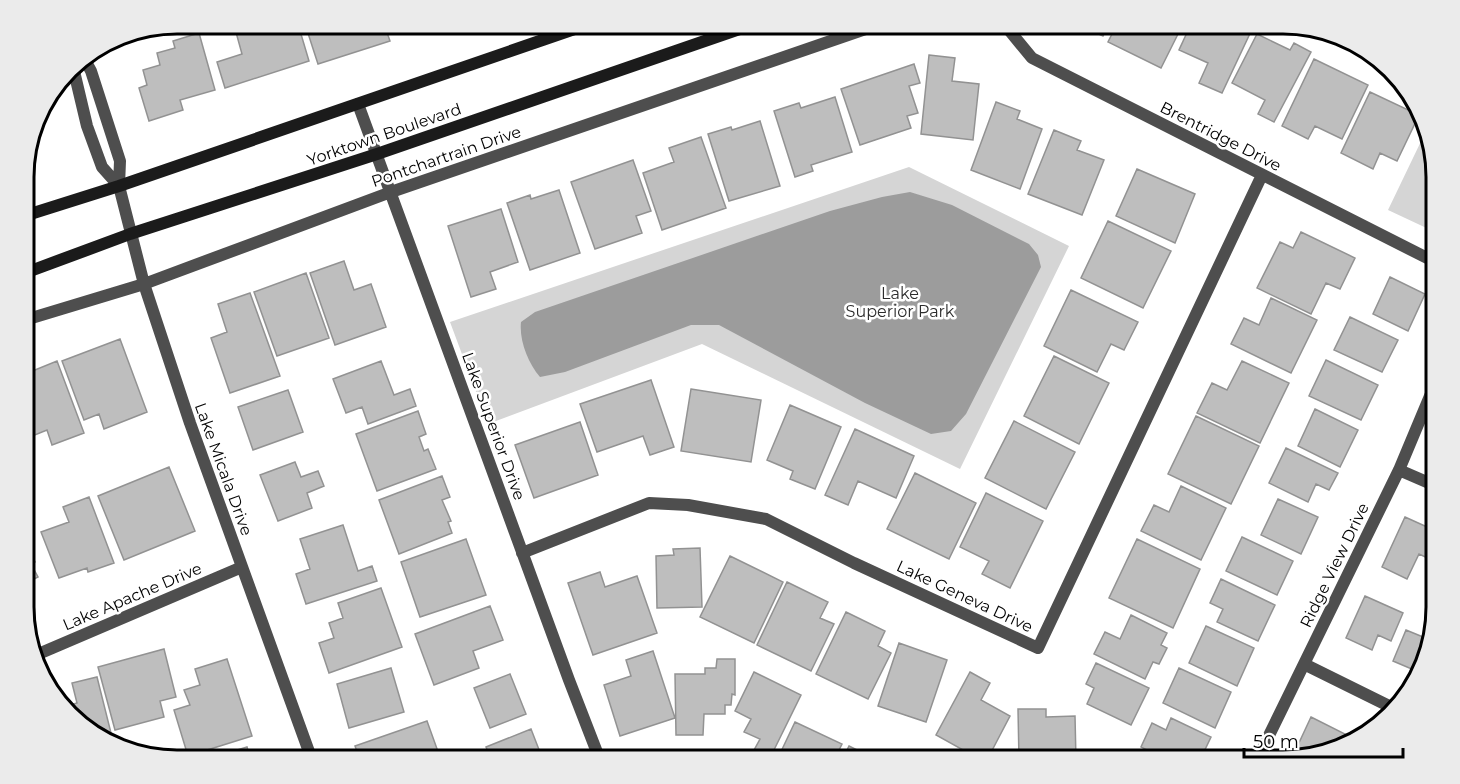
<svg xmlns="http://www.w3.org/2000/svg" width="1460" height="784" viewBox="0 0 1460 784" font-family="Montserrat,sans-serif">
<style>
.green{fill:#d5d5d5}
.water{fill:#9c9c9c}
.building{fill:#bebebe;stroke:#929292;stroke-width:1.5}
.lines{fill:none;stroke-linecap:round;stroke-linejoin:round}
.street{stroke:#4e4e4e;stroke-width:12}
.secondary{stroke:#1b1b1b;stroke-width:12}
.labels{text-anchor:middle;stroke-width:5;stroke-linejoin:round;paint-order:stroke}
.street-label{font-size:16px;fill:#000;stroke:#fff}
.park-label{font-size:16px;fill:#2c2c2c;stroke:#fff}
.rim{fill:none;stroke:#000;stroke-width:3}
</style>
<rect width="100%" height="100%" fill="#fff"/>
<path class="green" d="M1425,133L1435,158V232L1388,210Z
M909,167L1069,246L960,469L702,344L488,424L450,322Z"/>
<path class="water" d="M910,192L952,205L1029,244L1038,255L1041,267L966,414L951,431L931,434L865,403L719,325H691L565,372L540,377C528,363 519,340 521,322L535,312L830,211L882,197Z"/>
<path class="building" d="M238,24H298L309,61L225,88L217,62L242,54L234,25Z
M305,24H384L390,41L318,64Z
M1081,24H1109L1103,36L1081,26Z
M1117,24H1183L1161,68L1108,42Z
M1191,24H1247L1253,27L1222,93L1199,83L1208,63L1179,50Z
M199,33L215,90L180,100L183,110L149,121L139,88L147,85L143,70L160,65L157,53L175,48L173,41Z
M1257,34L1290,50L1294,43L1311,52L1274,122L1258,114L1265,100L1232,83Z
M929,55L955,58L952,81L979,84L973,140L921,134Z
M1314,59L1368,85L1342,139L1315,126L1308,139L1282,126Z
M914,64L920,83L909,86L918,113L907,116L911,128L860,145L841,89Z
M1370,92L1419,115L1397,161L1380,153L1373,169L1341,153Z
M835,97L852,152L811,165L813,171L795,177L774,111L799,103L801,108Z
M996,102L1020,111L1017,119L1042,129L1020,189L971,170Z
M760,121L780,186L729,201L708,134L731,127L732,130Z
M1054,130L1081,141L1077,150L1104,160L1082,215L1028,194Z
M701,137L726,208L662,230L643,173L674,162L669,148Z
M633,160L651,211L636,216L642,233L595,249L571,182Z
M1137,169L1195,194L1175,243L1116,216Z
M559,190L580,253L530,270L507,203L530,195L531,199Z
M501,209L518,262L490,272L496,289L471,297L448,226Z
M1108,221L1171,251L1143,308L1081,278Z
M1301,232L1355,258L1340,289L1326,283L1311,314L1257,288L1280,242L1293,248Z
M344,261L354,290L371,284L386,327L335,345L310,273Z
M306,273L329,338L277,356L254,292Z
M1390,277L1425,294L1408,331L1373,314Z
M1071,290L1138,322L1124,350L1111,344L1097,372L1044,346Z
M250,293L280,376L230,393L211,338L227,332L218,304Z
M1271,298L1317,320L1291,373L1231,344L1244,318L1259,325Z
M1350,317L1398,340L1382,372L1334,350Z
M120,339L147,412L104,429L99,414L84,420L62,361Z
M1054,356L1109,383L1079,444L1024,416Z
M1326,360L1378,385L1361,420L1309,396Z
M57,361L84,433L52,445L47,430L25,439V374Z
M381,361L394,395L410,389L416,406L368,424L362,407L346,413L333,379Z
M1242,361L1289,383L1260,443L1197,413L1212,383L1227,390Z
M651,380L674,447L650,455L643,436L597,452L580,404Z
M691,389L761,400L751,462L681,451Z
M288,390L303,432L253,450L238,407Z
M790,405L841,427L815,489L790,479L793,471L767,460Z
M1315,409L1358,430L1340,467L1298,446Z
M418,411L426,434L419,437L424,451L428,449L436,469L377,491L356,434Z
M1196,416L1259,446L1231,504L1168,474Z
M1014,421L1075,452L1046,509L985,478Z
M580,422L598,475L534,498L515,445Z
M855,429L914,456L896,498L858,481L848,505L825,495Z
M1286,448L1338,473L1329,490L1316,484L1308,502L1269,483Z
M295,462L301,477L318,471L324,486L307,493L312,508L278,521L260,475Z
M169,467L195,531L124,560L98,496Z
M915,473L976,503L949,559L887,529Z
M442,476L450,497L442,500L451,521L448,522L452,533L399,554L379,500Z
M1181,486L1226,508L1201,560L1141,531L1154,505L1169,512Z
M986,493L1043,521L1010,588L982,574L989,561L960,547Z
M89,497L114,563L88,572L87,568L59,578L41,532L69,522L63,507Z
M1278,499L1318,517L1301,554L1261,535Z
M1405,517L1436,531V551L1432,560L1419,554L1407,579L1382,567Z
M343,525L358,571L372,566L377,581L306,604L296,574L310,569L300,539Z
M1242,537L1293,561L1277,595L1226,571Z
M466,539L486,595L420,617L401,562Z
M1137,539L1200,569L1173,628L1109,598Z
M25,540L35,562L31,564L38,577L25,584Z
M700,548L702,607L657,608L656,556L674,555L673,549Z
M730,556L783,582L754,643L700,617Z
M600,572L605,587L637,576L657,633L593,655L568,583Z
M1221,579L1275,605L1258,641L1217,622L1223,609L1210,603Z
M787,582L828,602L820,618L834,624L811,671L757,645Z
M381,588L402,647L329,673L319,643L334,638L329,623L343,618L338,603Z
M1365,596L1403,613L1391,641L1378,635L1372,650L1346,638Z
M490,606L503,640L473,651L479,668L434,685L415,634Z
M846,612L885,631L878,646L891,653L868,699L816,674Z
M1131,615L1167,633L1161,645L1167,648L1159,664L1153,662L1145,679L1094,654L1105,632L1120,639Z
M1206,626L1254,648L1237,686L1189,663Z
M1406,630L1428,639L1421,673L1393,661Z
M899,643L947,660L926,722L878,706Z
M164,649L176,697L160,701L164,717L115,730L98,667Z
M653,651L675,718L620,736L604,685L631,676L626,660Z
M227,659L252,736L188,756L174,710L190,705L184,690L200,685L195,669Z
M717,659H735V695L732,694L731,705H725V714H704L703,735H676L675,674H705V668H716Z
M1096,663L1149,688L1131,725L1087,704L1094,688L1086,684Z
M391,668L404,712L349,728L337,684Z
M1179,668L1231,692L1215,728L1163,703Z
M754,672L801,695L769,760L753,752L760,739L744,732L751,719L735,711Z
M970,672L990,683L981,700L1010,716L987,760H981L936,735Z
M510,674L526,714L490,728L474,688Z
M97,677L114,745L109,744L66,706L77,703L72,683Z
M1018,709H1046V717L1075,716L1076,760H1019Z
M1311,717L1347,735L1344,742L1291,760Z
M1171,718L1211,737L1200,760H1166L1141,747L1152,723L1166,730Z
M427,721L441,760H360L355,746Z
M795,722L842,744L834,760H777Z
M531,729L543,760H491L486,747Z
M849,746L877,760H842Z
M247,747L251,760H205Z"/>
<g class="lines">
<path class="street" d="M1004,24L1032,58L1435,262
M84,58L91,71L120,161L119,186L144,284L190,423L312,760
M73,67L87,126L102,167L119,186
M358,104L569,680L600,760
M25,320L144,284L391,192L880,24
M1399,470L1436,486
M522,553L649,503L688,505L766,519L854,563L1038,648L1262,175
M36,655L242,567
M1304,664L1391,707
M1257,760L1399,470L1435,384"/>
<path class="secondary" d="M24,216L119,186L589,24
M25,273L130,234L377,154L754,24"/>
</g>
<g class="labels">
<g class="street-label">
<text transform="translate(384 134) rotate(-19)" y="6">Yorktown Boulevard</text>
<text transform="translate(1221 136) rotate(27)" y="6">Brentridge Drive</text>
<text transform="translate(446 156) rotate(-19)" y="6">Pontchartrain Drive</text>
<text transform="translate(494 426) rotate(70)" y="6">Lake Superior Drive</text>
<text transform="translate(224 469) rotate(70)" y="6">Lake Micala Drive</text>
<text transform="translate(1334 565) rotate(-64)" y="6">Ridge View Drive</text>
<text transform="translate(132 596) rotate(-23)" y="6">Lake Apache Drive</text>
<text transform="translate(965 596) rotate(25)" y="6">Lake Geneva Drive</text>
</g>
<g class="park-label">
<text x="900" y="299">Lake<tspan x="900" dy="18">Superior Park</tspan></text>
</g>
</g>
<path d="M0 0H1460V784H0ZM177 34H1283A143 143 0 0 1 1426 177V607A143 143 0 0 1 1283 750H177A143 143 0 0 1 34 607V177A143 143 0 0 1 177 34Z" fill="#ebebeb" fill-rule="evenodd"/>
<path class="rim" d="M177 34H1283A143 143 0 0 1 1426 177V607A143 143 0 0 1 1283 750H177A143 143 0 0 1 34 607V177A143 143 0 0 1 177 34Z"/>
<path d="M1244 748v9h159v-9" fill="none" stroke="#000000" stroke-width="3"/>
<text x="1253" y="748" font-size="18" fill="#000000" stroke="#ffffff" stroke-width="4.5" paint-order="stroke">50 m</text>
</svg>
